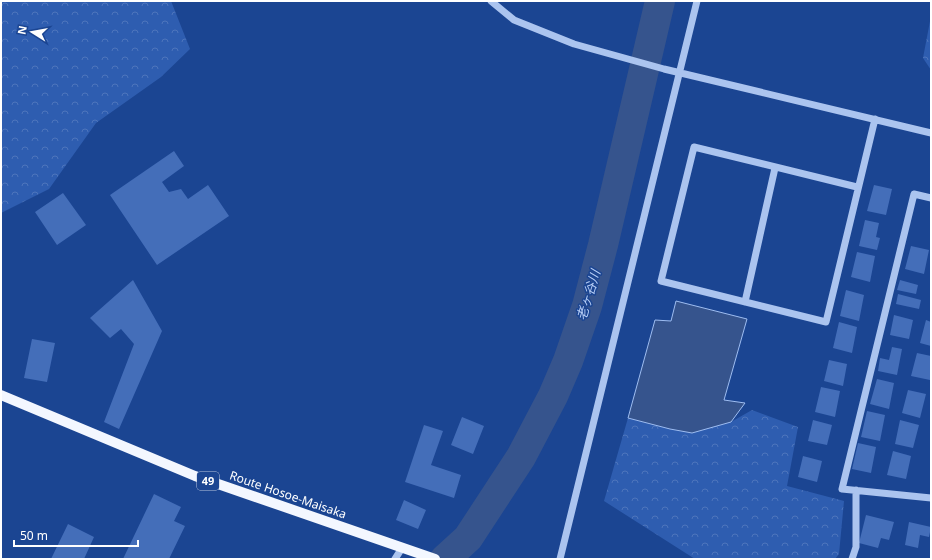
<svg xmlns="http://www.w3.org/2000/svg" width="932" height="560" viewBox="0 0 932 560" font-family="'Noto Sans','Noto Sans JP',sans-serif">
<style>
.forest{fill:url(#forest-crowns)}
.water{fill:#36548d;stroke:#9ebdf1}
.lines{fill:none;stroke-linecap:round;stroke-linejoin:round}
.river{stroke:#36548d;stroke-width:30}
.building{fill:#446eb9}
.minor{stroke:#abc4ef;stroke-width:7}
.major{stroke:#f3f7ff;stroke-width:10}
.labels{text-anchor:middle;stroke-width:3;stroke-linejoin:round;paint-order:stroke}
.shield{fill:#1b4592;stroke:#bbc7de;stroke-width:1}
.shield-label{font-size:11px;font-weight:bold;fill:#fff}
.street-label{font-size:12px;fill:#fff;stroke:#1b4592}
.water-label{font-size:13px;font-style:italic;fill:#b7cef6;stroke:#1b4592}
</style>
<defs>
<pattern id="forest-crowns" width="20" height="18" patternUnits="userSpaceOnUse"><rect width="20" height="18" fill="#2e5db0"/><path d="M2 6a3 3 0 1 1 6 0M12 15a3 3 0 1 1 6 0" fill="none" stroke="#4d75bc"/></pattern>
</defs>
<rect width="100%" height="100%" fill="#1b4592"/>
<path class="forest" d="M1,1H171L190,49L161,77L96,123L49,189L1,213Z
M931,16V70L923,58Z
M752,410L798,427L787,486L844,501L839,554L835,559H695L604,501L628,418L670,429L731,422Z"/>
<path class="water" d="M676,301L747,319L724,400L745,403L731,422L692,433L670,429L628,418L655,320L671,321Z"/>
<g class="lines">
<path class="river" d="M445,559L468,538L521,457L553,396L568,361L587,306L603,245L660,1"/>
</g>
<path class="building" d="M174,151L184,166L162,182L169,192L181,189L188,199L208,185L229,216L157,265L110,195Z
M874,185L892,189L886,215L867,211Z
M63,193L86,225L57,245L35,212Z
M865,220L879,223L876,237L880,238L877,250L859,246Z
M911,246L929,250L924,274L905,269Z
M857,252L875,256L870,282L851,277Z
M133,280L162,331L119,429L104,422L134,344L121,329L110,338L90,318Z
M900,280L918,285L916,294L897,290Z
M846,290L864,295L859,321L840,316Z
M898,294L921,300L919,309L896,304Z
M894,315L913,320L909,339L890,335Z
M926,320L931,322V346L920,343Z
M839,322L857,327L852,353L833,348Z
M32,339L55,343L47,382L24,378Z
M892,347L902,349L897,375L878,371L880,358L889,360Z
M917,353L931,356L930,380L911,376Z
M829,360L847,364L843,386L824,381Z
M877,379L894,383L889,409L870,404Z
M821,387L840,391L835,417L815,412Z
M908,390L926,394L920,418L902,413Z
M867,411L885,415L880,441L861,437Z
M462,417L484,426L473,454L451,445Z
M813,420L832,425L827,445L808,441Z
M900,420L919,425L913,448L895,444Z
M424,425L443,431L431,465L461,475L454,498L405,482Z
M858,443L876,447L871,473L852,469Z
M893,451L911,456L906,479L887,475Z
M803,456L822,461L817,482L798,477Z
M154,494L181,507L174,521L185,526L169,559H123Z
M404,500L426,510L418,529L396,520Z
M866,515L894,522L889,540L881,538L878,548L859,543Z
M909,522L931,527L929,537L920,535L918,548L905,545Z
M68,524L94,537L84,559H51Z"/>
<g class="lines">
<path class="minor" d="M491,1L514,20L574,44L664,69L931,133
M857,187L694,147L661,281L826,322L875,119
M931,198L914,194L842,489L931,498
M745,302L775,168
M395,559L402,548
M560,559L697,1
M852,559L856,547V490"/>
<path class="major" d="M1,395L195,476L435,559"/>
</g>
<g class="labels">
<rect class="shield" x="197" y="472" width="22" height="18" rx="3"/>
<g class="shield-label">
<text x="208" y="485">49</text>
</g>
<g class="street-label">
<text transform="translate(288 495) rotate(19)" y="4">Route Hosoe-Maisaka</text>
</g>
<g class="water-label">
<text transform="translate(588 295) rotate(-73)" y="5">老ヶ谷川</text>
</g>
</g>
<rect width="932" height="560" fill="none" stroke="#ffffff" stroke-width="4"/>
<g transform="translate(32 32) rotate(281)" stroke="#1b4592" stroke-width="3" paint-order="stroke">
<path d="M0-3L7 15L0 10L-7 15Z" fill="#ffffff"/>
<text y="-6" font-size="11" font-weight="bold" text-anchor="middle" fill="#ffffff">N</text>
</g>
<path d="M14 540v6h124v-6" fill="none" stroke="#ffffff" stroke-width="2"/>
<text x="20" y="540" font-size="12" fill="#ffffff" stroke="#1b4592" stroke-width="3" paint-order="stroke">50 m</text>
</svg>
